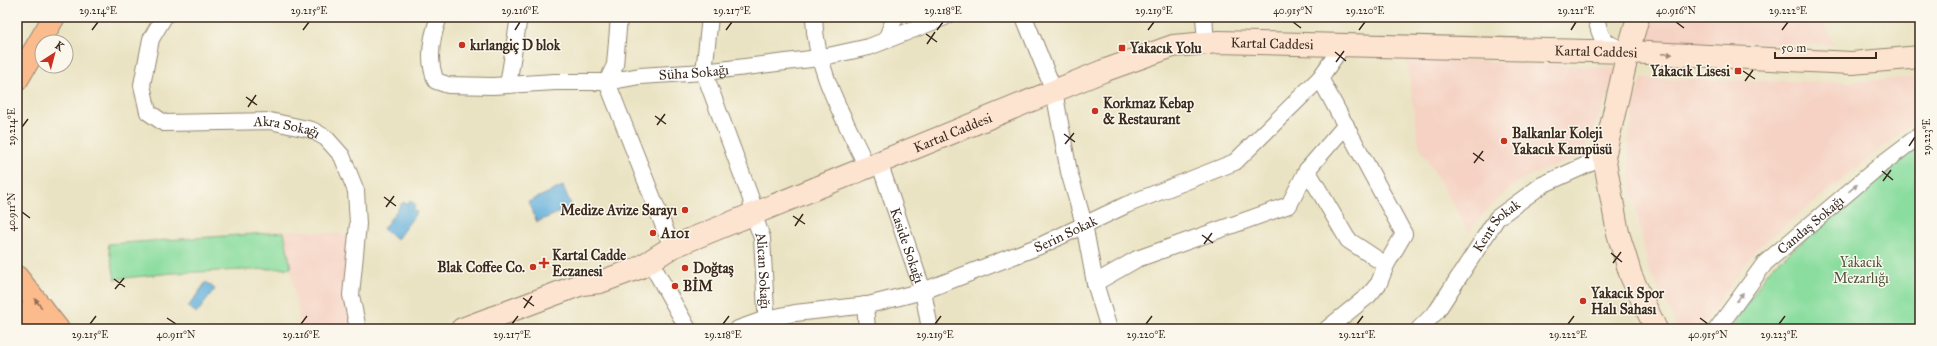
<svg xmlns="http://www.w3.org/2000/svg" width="1937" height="346" viewBox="0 0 1937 346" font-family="'IM FELL Great Primer',serif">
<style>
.built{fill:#f5d2c3}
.green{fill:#8add9f;stroke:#62845e}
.water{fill:#61afdb;stroke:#4e6c7c}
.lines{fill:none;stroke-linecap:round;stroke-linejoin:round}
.minor-casing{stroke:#928670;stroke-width:18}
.secondary-casing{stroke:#928670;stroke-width:24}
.motorway-casing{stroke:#928670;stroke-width:24}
.minor{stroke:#fff;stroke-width:16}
.secondary{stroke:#fde4d1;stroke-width:22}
.motorway{stroke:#fbbb8d;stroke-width:22}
.oneway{fill:#9c8778}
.oneway2{fill:#a79f9a}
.oneway3{fill:#916b50}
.ticks{fill:none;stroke:#3b2a1e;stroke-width:1.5}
.poi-dot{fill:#c8321e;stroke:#fbf7ec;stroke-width:1.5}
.labels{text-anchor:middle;stroke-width:3;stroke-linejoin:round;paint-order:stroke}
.street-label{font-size:14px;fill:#3b2a1e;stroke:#fbf7ec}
.poi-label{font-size:14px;font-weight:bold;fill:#3b2a1e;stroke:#fbf7ec;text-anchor:start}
.park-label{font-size:14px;fill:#4f573e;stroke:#fbf7ec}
.neatline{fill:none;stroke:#3b2a1e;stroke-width:1.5}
.ticks-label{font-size:10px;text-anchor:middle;fill:#3b2a1e}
</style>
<rect width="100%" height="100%" fill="#fbf7ec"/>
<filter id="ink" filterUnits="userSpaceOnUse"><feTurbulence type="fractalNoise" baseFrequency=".025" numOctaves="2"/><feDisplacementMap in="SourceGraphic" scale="8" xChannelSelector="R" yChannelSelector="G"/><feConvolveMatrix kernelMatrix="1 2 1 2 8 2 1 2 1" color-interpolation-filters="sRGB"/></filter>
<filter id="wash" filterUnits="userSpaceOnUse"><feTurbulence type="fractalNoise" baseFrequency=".012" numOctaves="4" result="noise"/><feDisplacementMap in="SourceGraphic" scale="16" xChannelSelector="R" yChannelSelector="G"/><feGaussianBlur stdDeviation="0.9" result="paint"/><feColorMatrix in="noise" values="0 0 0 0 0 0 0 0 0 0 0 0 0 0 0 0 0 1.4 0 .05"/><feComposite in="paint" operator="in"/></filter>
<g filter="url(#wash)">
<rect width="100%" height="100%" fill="#eae3c3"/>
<path class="built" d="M1650,17H1821L1834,44L1653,43L1647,36Z
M1406,57L1619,68L1585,150L1574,159L1524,178L1506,191L1483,214L1469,233L1419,145Z
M1920,77V117L1755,250L1700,329H1675V320L1649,270L1631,185L1628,144L1634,102L1642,79L1849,82Z
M293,230L355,235L354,329H301L284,232Z"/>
<path class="green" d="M1920,146V329H1731L1763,279L1773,266Z
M284,232L291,268L172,273L115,279L108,244Z"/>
<path class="water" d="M563,186L572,207L537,222L528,202Z
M410,200L416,205L413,209L417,212L397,239L383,229L403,202L407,204Z
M206,282L215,289L197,313L188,307Z"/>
</g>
<g filter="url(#ink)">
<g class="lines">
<g class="minor-casing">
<g id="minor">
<path id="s1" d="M164,17L151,39L142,85L148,112L164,123L270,121L312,130L326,138L342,156L356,191L358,224L351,295L358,329"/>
<path id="s2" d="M439,17C431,38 427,60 436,81L448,85L493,86L555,82H607L640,76L704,72L819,58L869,47L945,17"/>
<path d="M619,17L615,65L607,82L672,247"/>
<path id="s3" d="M710,17L704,72L751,199L753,213L762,238L767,329"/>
<path d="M814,17C815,71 845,119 867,167"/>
<path d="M1024,17L1054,91L1069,172L1084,224L1095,283L1109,329"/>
<path d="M1204,17L1206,43"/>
<path d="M1596,17C1601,40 1601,41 1623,50"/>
<path d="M886,40L895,17"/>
<path d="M1320,78L1404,234L1386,265L1379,283L1369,295L1327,329"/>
<path d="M508,85L519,17"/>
<path id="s4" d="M879,162L923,291L930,329"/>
<path d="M1307,170L1348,240L1386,265"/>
<path d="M650,261L688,329"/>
<path d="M1095,283L1137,259L1289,205L1307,170L1346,125"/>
<path d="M865,305L867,329"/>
<path id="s5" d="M738,329L766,319L795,313L868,305L923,291L1042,245L1126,205L1235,162L1320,78L1343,45"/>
<path id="s6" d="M1419,329L1437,311L1497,218L1542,185L1604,157"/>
<path id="s7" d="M1717,329L1765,263L1883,163L1920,135"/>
</g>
</g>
<g class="secondary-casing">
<g id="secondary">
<path d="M1638,17L1628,52L1604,157L1618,233L1631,276L1656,329"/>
<path id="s8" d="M462,329L582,284L600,282L639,268L672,247L1103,71L1173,46L1219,42L1628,52L1852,63L1920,57"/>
</g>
</g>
<g class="motorway-casing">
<path id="motorway" d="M17,80L54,17
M17,277L58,329
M17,312L32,329"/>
</g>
<use href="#minor" class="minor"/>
<use href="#secondary" class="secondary"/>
<use href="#motorway" class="motorway"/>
</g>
<defs><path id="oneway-solid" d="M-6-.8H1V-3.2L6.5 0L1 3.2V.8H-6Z"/></defs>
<use class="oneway" href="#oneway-solid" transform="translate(1667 54) rotate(3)"/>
<g class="oneway2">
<use href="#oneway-solid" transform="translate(1853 188) rotate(-40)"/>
<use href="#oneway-solid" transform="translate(1740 297) rotate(-54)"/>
</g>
<use class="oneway3" href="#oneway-solid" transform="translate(38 303) rotate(-129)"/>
</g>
<path class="ticks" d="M1293,22L1301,28M1676,22L1684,28M92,30L98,22M303,30L309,22M515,30L520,22M726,30L732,22M937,30L943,22M1148,30L1154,22M1359,30L1365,22M1571,30L1576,22M1782,30L1788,22M926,34L937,42M927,44L935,32M1335,52L1346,61M1336,62L1344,51M1743,71L1755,79M1745,81L1753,70M246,97L257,105M248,107L256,95M655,116L666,124M657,125L665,114M22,127L28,119M1064,134L1075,142M1065,144L1074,133M1909,146L1915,137M1473,153L1484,161M1474,163L1483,151M1882,171L1893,180M1883,181L1891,170M384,197L396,206M386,207L394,196M22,212L30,218M793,216L805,224M795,226L803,214M1202,235L1213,243M1204,244L1212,233M1611,253L1622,262M1613,263L1621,252M114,279L125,287M115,289L124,278M523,298L534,306M524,308L532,296M167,318L176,324M1700,318L1708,324M90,324L96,316M301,324L307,316M512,324L518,316M723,324L729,316M935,324L941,316M1146,324L1152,316M1357,324L1363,316M1568,324L1574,316M1779,324L1785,316"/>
<g class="poi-dot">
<circle cx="462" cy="45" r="4"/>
<rect x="1118" y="44" width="8" height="8" rx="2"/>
<rect x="1734" y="67" width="8" height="8" rx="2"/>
<circle cx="1095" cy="111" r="4"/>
<circle cx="1504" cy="141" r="4"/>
<circle cx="685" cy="210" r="4"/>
<circle cx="653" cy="233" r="4"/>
<path d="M542 257h4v4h4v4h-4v4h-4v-4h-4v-4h4z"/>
<circle cx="533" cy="267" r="4"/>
<circle cx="685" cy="268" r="4"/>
<circle cx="675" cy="286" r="4"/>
<circle cx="1583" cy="301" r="4"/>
</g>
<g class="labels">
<g class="street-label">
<text dy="5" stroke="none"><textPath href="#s8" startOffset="866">Kartal Caddesi</textPath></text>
<text dy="5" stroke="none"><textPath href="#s8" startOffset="1190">Kartal Caddesi</textPath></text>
<text dy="5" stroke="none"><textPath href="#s2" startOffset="325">Süha Sokağı</textPath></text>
<text dy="5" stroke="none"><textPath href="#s1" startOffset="243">Akra Sokağı</textPath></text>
<text dy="5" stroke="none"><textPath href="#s8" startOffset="530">Kartal Caddesi</textPath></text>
<text dy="5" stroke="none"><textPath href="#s7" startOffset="141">Candaş Sokağı</textPath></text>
<text dy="5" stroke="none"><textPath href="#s6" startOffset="130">Kent Sokak</textPath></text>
<text dy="5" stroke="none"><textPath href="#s5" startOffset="343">Serin Sokak</textPath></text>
<text dy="5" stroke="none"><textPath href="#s4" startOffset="88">Kaside Sokağı</textPath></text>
<text dy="5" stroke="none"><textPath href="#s3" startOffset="264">Alican Sokağı</textPath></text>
</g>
<g class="poi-label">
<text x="470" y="50">kırlangiç D blok</text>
<text x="1130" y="53">Yakacık Yolu</text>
<text x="1730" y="76" text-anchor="end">Yakacık Lisesi</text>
<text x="1103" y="108">Korkmaz Kebap<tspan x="1103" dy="16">&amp; Restaurant</tspan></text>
<text x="1512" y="138">Balkanlar Koleji<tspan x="1512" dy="16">Yakacık Kampüsü</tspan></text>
<text x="677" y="215" text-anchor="end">Medize Avize Sarayı</text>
<text x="661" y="238">A101</text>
<text x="552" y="260">Kartal Cadde<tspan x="552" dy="16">Eczanesi</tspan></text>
<text x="525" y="272" text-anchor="end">Blak Coffee Co.</text>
<text x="693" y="273">Doğtaş</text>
<text x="683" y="291">BİM</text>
<text x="1591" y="298">Yakacık Spor<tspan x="1591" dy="16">Halı Sahası</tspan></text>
</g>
<g class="park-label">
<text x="1861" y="267">Yakacık<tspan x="1861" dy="16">Mezarlığı</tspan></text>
</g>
</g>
<rect width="1937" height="346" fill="none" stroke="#fbf7ec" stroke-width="44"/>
<g transform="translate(54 54) rotate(36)"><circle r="19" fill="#fbf7ec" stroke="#aea59a"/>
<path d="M0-3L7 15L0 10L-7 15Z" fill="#c8321e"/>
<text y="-6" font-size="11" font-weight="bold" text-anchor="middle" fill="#3b2a1e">K</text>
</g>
<path d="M1775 52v6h101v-6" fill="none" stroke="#3b2a1e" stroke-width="2"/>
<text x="1781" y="52" font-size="12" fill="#3b2a1e" stroke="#fbf7ec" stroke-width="3" paint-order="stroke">50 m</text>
<rect x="22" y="22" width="1893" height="302" class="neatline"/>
<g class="ticks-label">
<text x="98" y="14">29.214°E</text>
<text x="309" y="14">29.215°E</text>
<text x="520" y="14">29.216°E</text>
<text x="732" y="14">29.217°E</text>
<text x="943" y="14">29.218°E</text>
<text x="1154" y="14">29.219°E</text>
<text x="1293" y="14">40.915°N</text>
<text x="1365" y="14">29.220°E</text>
<text x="1576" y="14">29.221°E</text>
<text x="1676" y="14">40.916°N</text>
<text x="1788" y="14">29.222°E</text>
<text transform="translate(11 127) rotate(-90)" y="4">29.214°E</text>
<text transform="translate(1926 137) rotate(-90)" y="4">29.223°E</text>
<text transform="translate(11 212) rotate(-90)" y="4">40.911°N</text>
<text x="90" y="338">29.215°E</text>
<text x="176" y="338">40.911°N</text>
<text x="301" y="338">29.216°E</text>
<text x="512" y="338">29.217°E</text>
<text x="723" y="338">29.218°E</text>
<text x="935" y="338">29.219°E</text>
<text x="1146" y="338">29.220°E</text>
<text x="1357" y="338">29.221°E</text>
<text x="1568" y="338">29.222°E</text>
<text x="1708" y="338">40.915°N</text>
<text x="1779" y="338">29.223°E</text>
</g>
</svg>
